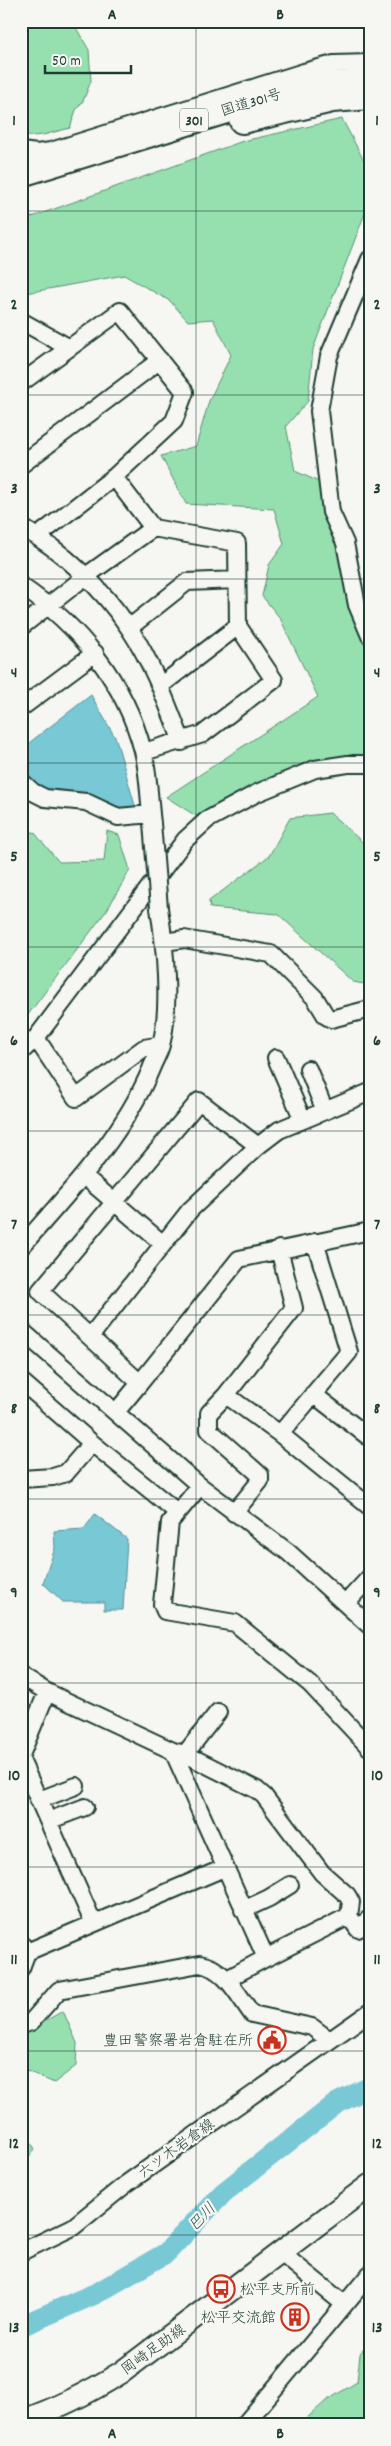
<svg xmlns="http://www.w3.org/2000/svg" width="391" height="2446" viewBox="0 0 391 2446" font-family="Dekko,'Klee One',sans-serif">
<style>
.green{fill:#96e0af;stroke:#5a8e72}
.water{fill:#79c8d5;stroke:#559095}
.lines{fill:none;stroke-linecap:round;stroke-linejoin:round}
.river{stroke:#79c8d5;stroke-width:21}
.minor-casing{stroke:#1f3d34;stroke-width:20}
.major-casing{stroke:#1f3d34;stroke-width:25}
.highway-casing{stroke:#1f3d34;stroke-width:28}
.minor{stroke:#f6f6f2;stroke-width:16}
.major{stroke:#f6f6f2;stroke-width:21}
.highway{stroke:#f6f6f2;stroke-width:24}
.minor-bridge-casing{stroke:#1f3d34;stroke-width:20;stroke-linecap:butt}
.minor-bridge{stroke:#f6f6f2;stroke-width:16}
.grid{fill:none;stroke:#1f3d34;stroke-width:1;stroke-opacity:0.55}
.labels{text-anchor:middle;stroke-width:4.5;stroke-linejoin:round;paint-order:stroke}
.shield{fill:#f6f6f2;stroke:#60746d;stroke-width:1}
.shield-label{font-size:14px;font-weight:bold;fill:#1f3d34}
.street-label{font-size:15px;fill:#1f3d34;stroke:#f6f6f2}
.poi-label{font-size:15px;fill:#1f3d34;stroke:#f6f6f2;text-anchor:end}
.water-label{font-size:16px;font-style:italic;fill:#315954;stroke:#f6f6f2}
.neatline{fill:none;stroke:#1f3d34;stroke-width:2}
.grid-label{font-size:16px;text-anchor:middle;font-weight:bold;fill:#1f3d34}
</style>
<rect width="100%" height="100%" fill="#f6f6f2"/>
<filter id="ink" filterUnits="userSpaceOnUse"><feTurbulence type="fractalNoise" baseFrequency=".02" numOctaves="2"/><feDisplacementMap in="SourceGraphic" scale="10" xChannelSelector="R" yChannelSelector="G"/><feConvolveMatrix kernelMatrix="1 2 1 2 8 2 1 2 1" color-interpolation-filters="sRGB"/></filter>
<g filter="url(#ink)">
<path class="green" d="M21,21H76L75,26L89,50L91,81L83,101L76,110L70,128L43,135L21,137Z
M125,21H150L147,25L126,29Z
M342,119L370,172V200L313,349L308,401L286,426L295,471L319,482L324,514L340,541L354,608L370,653V756L308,765L196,816L166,797L318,697L280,618L262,596L269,565L284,544L274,509L186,504L161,456L196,446L209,401L231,355L213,319L188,321L170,301L124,275L21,294V221L243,141Z
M330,813L370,849V985L353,982L278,914L210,908L209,901L269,856L290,818Z
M107,831L119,835L130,870L107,910L21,1024V832H34L59,862L104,861Z
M63,2011L77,2043L76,2066L54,2083L21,2068V2039L31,2029Z
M21,2126L35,2149L21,2167Z
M370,2340V2425H299L326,2401L357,2382L360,2354Z"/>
<path class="water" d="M91,695L116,739L136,809L121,810L91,794L44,792L21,768V749Z
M95,1514L127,1539L123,1610H104V1602H63L43,1583L55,1548L54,1531L84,1529Z"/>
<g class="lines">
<path class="river" d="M21,2326L97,2293L166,2253L223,2193L337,2103L370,2087"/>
<g class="minor-casing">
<path id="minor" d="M21,151L37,153L51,151L304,72L334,64L370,63
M370,259L329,356L319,411L331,512L345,543L357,605L370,636
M21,321L68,347
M21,383L120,311L185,392L174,421L114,477L38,536
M21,465L160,360
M114,477L153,528L237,543L238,626L274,680L203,734L144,752
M21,527C62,550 103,589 129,628C152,662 167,703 182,742
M21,586C79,625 125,682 143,751C149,774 149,800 152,823
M21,627L86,576L153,528
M129,628L187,582L237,580
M160,686L238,626
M21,708L95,653
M21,781L33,792L45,798L86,802L118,817L151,814
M165,942L184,939L271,954L315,998L326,1016L331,1019L370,1009
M36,1038L76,1098L144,1048L161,1045
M21,1052L36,1038L185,840L207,820L257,793L315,769L348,764H370
M276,1058L303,1120
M308,1069L325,1111
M258,1146L199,1101L40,1291L140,1383L239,1259L370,1231
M84,1176L163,1244
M21,1247C69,1192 122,1138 151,1069C154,1061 159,1053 161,1045C171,1007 165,946 159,908
M279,1249L294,1308L226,1395L280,1434L370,1507
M21,1330L200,1486L288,1552L370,1626
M90,1337L190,1210L258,1146L279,1130L370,1092
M21,1381L92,1443L177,1512
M227,1394L209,1413V1430L260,1475V1481L234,1513
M313,1394L370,1438
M116,1412L140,1383
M280,1434L349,1352L315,1242
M21,1479L53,1477L66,1473L92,1443
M200,1486L170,1522L162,1604L165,1611L235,1623L310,1684L370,1748
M346,1603L370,1577
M21,1676L47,1692L173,1751L266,1958L227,1979
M173,1751L185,1754L257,1790L264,1796L322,1873L347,1895L351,1902L349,1916
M185,1754L218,1712
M21,1755L47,1692
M21,1760L93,1922
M39,1800L76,1786
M48,1821L85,1807
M243,1910L269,1898L290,1885
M27,1952L224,1868
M266,1958L349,1916L358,1929L370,1918
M21,1968L27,1952L22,1945
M21,2025L31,2022L59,1990L200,1964C225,1968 238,1995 252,2014L312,2027L328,2039
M21,2252L73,2227L126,2184L370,2012
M281,2253L344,2304
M244,2425L370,2274"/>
</g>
<g class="major-casing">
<path id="major" d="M21,2421C57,2409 90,2392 122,2372L370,2185"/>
</g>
<g class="highway-casing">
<path id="highway" d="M242,121L332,100L370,97
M21,174L311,85L370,82"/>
</g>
<use href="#minor" class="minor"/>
<use href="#major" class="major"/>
<use href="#highway" class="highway"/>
<g class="minor-bridge-casing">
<path id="minor-bridge" d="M152,823L159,908"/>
</g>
<use href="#minor-bridge" class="minor-bridge"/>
</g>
</g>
<path class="grid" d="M196,21V2425M21,211H370M21,395H370M21,579H370M21,763H370M21,947H370M21,1131H370M21,1315H370M21,1499H370M21,1683H370M21,1867H370M21,2051H370M21,2235H370"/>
<defs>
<g id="civic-ring" transform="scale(1.4375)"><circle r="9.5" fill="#f6f6f2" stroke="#c8321e" stroke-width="1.5"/><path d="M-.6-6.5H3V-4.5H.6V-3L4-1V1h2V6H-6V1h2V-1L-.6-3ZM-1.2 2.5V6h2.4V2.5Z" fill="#c8321e"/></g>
<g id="bus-ring" transform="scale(1.4375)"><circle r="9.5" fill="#f6f6f2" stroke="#c8321e" stroke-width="1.5"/><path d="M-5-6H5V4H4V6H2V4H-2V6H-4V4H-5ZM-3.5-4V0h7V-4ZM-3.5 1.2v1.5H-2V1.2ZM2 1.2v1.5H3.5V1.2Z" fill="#c8321e"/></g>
<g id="building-ring" transform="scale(1.4375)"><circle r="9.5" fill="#f6f6f2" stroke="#c8321e" stroke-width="1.5"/><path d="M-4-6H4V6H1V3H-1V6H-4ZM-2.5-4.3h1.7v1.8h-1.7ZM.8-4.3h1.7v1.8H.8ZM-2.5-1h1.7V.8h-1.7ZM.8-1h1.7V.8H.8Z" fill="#c8321e"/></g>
</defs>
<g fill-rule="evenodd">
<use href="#civic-ring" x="272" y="2040"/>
<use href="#bus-ring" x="221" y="2289"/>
<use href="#building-ring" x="295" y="2317"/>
</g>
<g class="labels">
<rect class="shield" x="180" y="108.5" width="28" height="23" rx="4"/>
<g class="shield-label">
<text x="194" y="125">301</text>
</g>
<g class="street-label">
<text transform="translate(251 102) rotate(-17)" y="5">国道301号</text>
<text transform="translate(176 2148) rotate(-36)" y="5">六ツ木岩倉線</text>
<text transform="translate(153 2349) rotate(-36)" y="5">岡崎足助線</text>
</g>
<g class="poi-label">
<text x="253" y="2045">豊田警察署岩倉駐在所</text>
<text x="240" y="2294" text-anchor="start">松平支所前</text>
<text x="276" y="2322">松平交流館</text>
</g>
<g class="water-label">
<text transform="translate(201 2216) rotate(-46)" y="6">巴川</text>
</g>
</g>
<rect width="391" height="2446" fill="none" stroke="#f6f6f2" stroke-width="55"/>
<path d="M45 65v8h86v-8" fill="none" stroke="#1f3d34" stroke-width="2.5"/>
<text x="52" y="65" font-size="15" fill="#1f3d34" stroke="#f6f6f2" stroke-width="4" paint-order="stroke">50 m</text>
<rect x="28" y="28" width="336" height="2390" class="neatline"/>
<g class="grid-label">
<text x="112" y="19">A</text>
<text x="280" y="19">B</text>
<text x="14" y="125">1</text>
<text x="377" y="125">1</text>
<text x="14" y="309">2</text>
<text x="377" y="309">2</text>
<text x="14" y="493">3</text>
<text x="377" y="493">3</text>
<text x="14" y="677">4</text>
<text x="377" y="677">4</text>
<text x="14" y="861">5</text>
<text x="377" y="861">5</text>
<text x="14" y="1045">6</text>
<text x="377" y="1045">6</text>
<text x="14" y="1229">7</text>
<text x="377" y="1229">7</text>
<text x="14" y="1413">8</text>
<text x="377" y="1413">8</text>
<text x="14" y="1597">9</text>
<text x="377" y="1597">9</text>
<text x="14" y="1780">10</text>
<text x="377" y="1780">10</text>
<text x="14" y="1964">11</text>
<text x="377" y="1964">11</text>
<text x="14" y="2148">12</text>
<text x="377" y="2148">12</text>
<text x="14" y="2332">13</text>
<text x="377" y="2332">13</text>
<text x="112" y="2438">A</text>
<text x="280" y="2438">B</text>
</g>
</svg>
